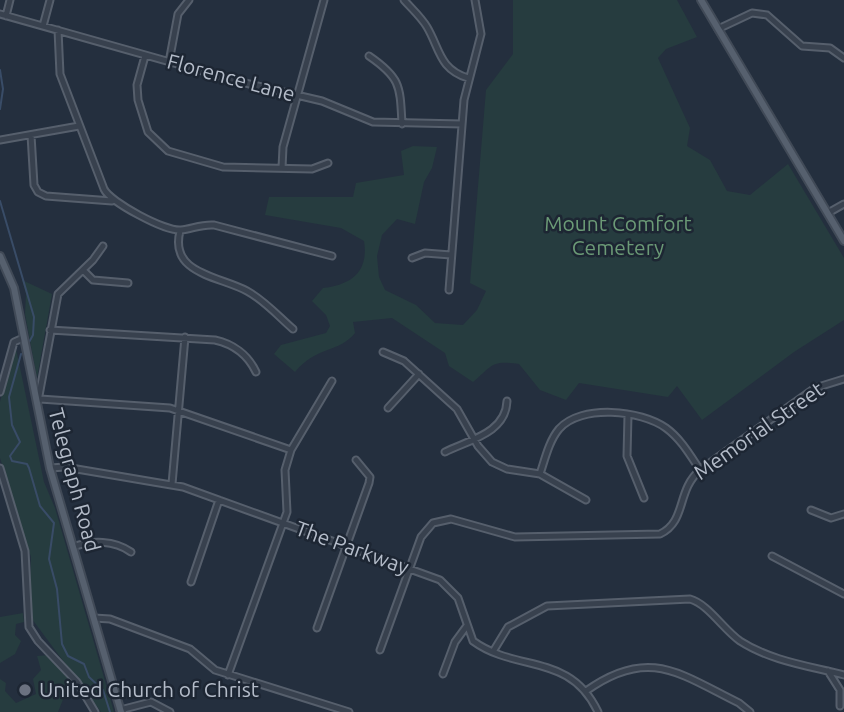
<svg xmlns="http://www.w3.org/2000/svg" width="844" height="712" viewBox="0 0 844 712" font-family="Ubuntu,sans-serif">
<style>
.green{fill:#263c3f}
.lines{fill:none;stroke-linecap:round;stroke-linejoin:round}
.stream{stroke:#394c67;stroke-width:2}
.minor-casing{stroke:#565f6c;stroke-width:9}
.major-casing{stroke:#414a57;stroke-width:10}
.minor{stroke:#38414e;stroke-width:5}
.major{stroke:#56606e;stroke-width:6}
.worship-dot{fill:#6b7280;stroke:#1d2633;stroke-width:2.5}
.labels{text-anchor:middle;stroke-width:5;stroke-linejoin:round;paint-order:stroke}
.street-label{font-size:21px;fill:#b4bcc9;stroke:#1d2633}
.park-label{font-size:21px;fill:#6b9a76;stroke:#1d2633}
.poi-label{font-size:21px;fill:#b4bcc9;stroke:#1d2633;text-anchor:start}
</style>
<rect width="100%" height="100%" fill="#242f3e"/>
<path class="green" d="M513,0H677L697,37L666,49L658,58L690,128L687,146L710,160L727,191L750,195L788,164L844,258V320L794,352L702,420L677,386L668,397L579,383L566,400L540,390L519,364C491,360 493,365 473,382L449,366L445,353L392,318L353,322L355,333C339,353 316,346 295,372L274,354L281,345L326,333L330,326L326,315L312,301L323,288C351,285 369,272 364,241L341,228L265,215L269,197H353L356,183L404,175L401,151L413,146L437,147L432,168L424,182L415,224L397,219L382,235L377,256L379,277L385,290L416,305L435,323L463,325L477,310L486,291L470,283L486,90L513,54Z
M22,280L52,294L37,378L25,314L26,294Z
M15,344L44,482L55,508L114,712H101L29,615L31,557L0,458V402Z
M23,613L24,622L16,624L15,635L21,641L15,654L0,663V617Z
M49,655L62,666L78,689L64,697L58,712H0V679L6,683L5,691L16,703L36,694L33,679L41,670L37,656Z"/>
<g class="lines">
<path class="stream" d="M0,70L3,89L0,109
M0,201L34,317L33,335L28,344
M21,354L9,397L12,425L20,442L10,456L12,461L27,464L29,468L40,506L54,523L49,559L57,589L62,644L68,656L84,664L89,677L103,690L110,712"/>
<g class="minor-casing">
<path id="minor" d="M404,0C412,9 421,17 427,27C440,49 439,69 468,78
M0,14L241,82L322,101L373,122L462,124
M6,16L10,0
M43,26L50,0
M718,29L752,13L767,15L802,46L830,48L844,58
M58,30L60,74L104,189C110,202 166,232 181,230C192,229 201,224 214,225L332,256
M145,56L137,85L138,100L148,132L168,151L223,167L312,169L328,163
M369,56C401,78 400,86 402,124
M169,62L178,14L189,0
M31,135L34,185L38,192L46,196L112,201
M0,140L79,126
M282,168L283,147L324,0
M828,213L844,204
M180,231C169,274 219,276 247,291C264,300 279,317 293,329
M412,258L425,253L451,255
M83,270L93,280L128,283
M449,290L464,100L481,34L475,0
M50,330L215,340C233,344 248,355 256,372
M383,352L404,361L457,409L478,446L492,462L507,469L540,474L586,500
M0,392L14,342L23,338
M40,399L170,408L291,450
M38,401L58,294L93,260L103,246
M388,408L419,374
M628,415L627,456L644,498
M445,452C469,440 506,433 507,401
M0,468L25,551L29,627L38,641L77,682L95,712
M50,468L65,467L183,487L440,580L458,598L473,641C517,673 570,652 598,712
M540,474C545,459 549,441 559,429C581,404 641,410 666,428C681,439 690,455 700,470
M172,484L185,337
M811,510L831,518L844,514
M73,547C92,540 114,540 131,552
M772,556L844,594
M191,582L219,500
M94,618L110,619L190,649L215,670L349,712
M317,628L369,483L370,477L356,460
M380,650L421,537L433,523L451,519L515,537L660,534C687,521 676,491 700,470L815,388L844,379
M494,650L508,627L547,606L690,599C708,604 723,629 740,641C771,661 809,666 844,675
M828,671L840,690V706
M443,674L455,642L466,627
M228,675L287,512L285,470L291,450L332,381
M586,691C649,646 680,674 739,703L750,712
M120,710L151,702L170,712"/>
</g>
<g class="major-casing">
<path id="major" d="M701,0L844,241
M0,256L14,288L50,468L121,712"/>
</g>
<use href="#minor" class="minor"/>
<use href="#major" class="major"/>
</g>
<circle class="worship-dot" cx="25" cy="690" r="7"/>
<g class="labels">
<g class="street-label">
<text transform="translate(231 78) rotate(15)" y="7">Florence Lane</text>
<text transform="translate(759 431) rotate(-35)" y="7">Memorial Street</text>
<text transform="translate(74 480) rotate(75)" y="7">Telegraph Road</text>
<text transform="translate(352 548) rotate(20)" y="7">The Parkway</text>
</g>
<g class="park-label">
<text x="618" y="231">Mount Comfort<tspan x="618" dy="24">Cemetery</tspan></text>
</g>
<g class="poi-label">
<text x="39" y="697">United Church of Christ</text>
</g>
</g>
</svg>
